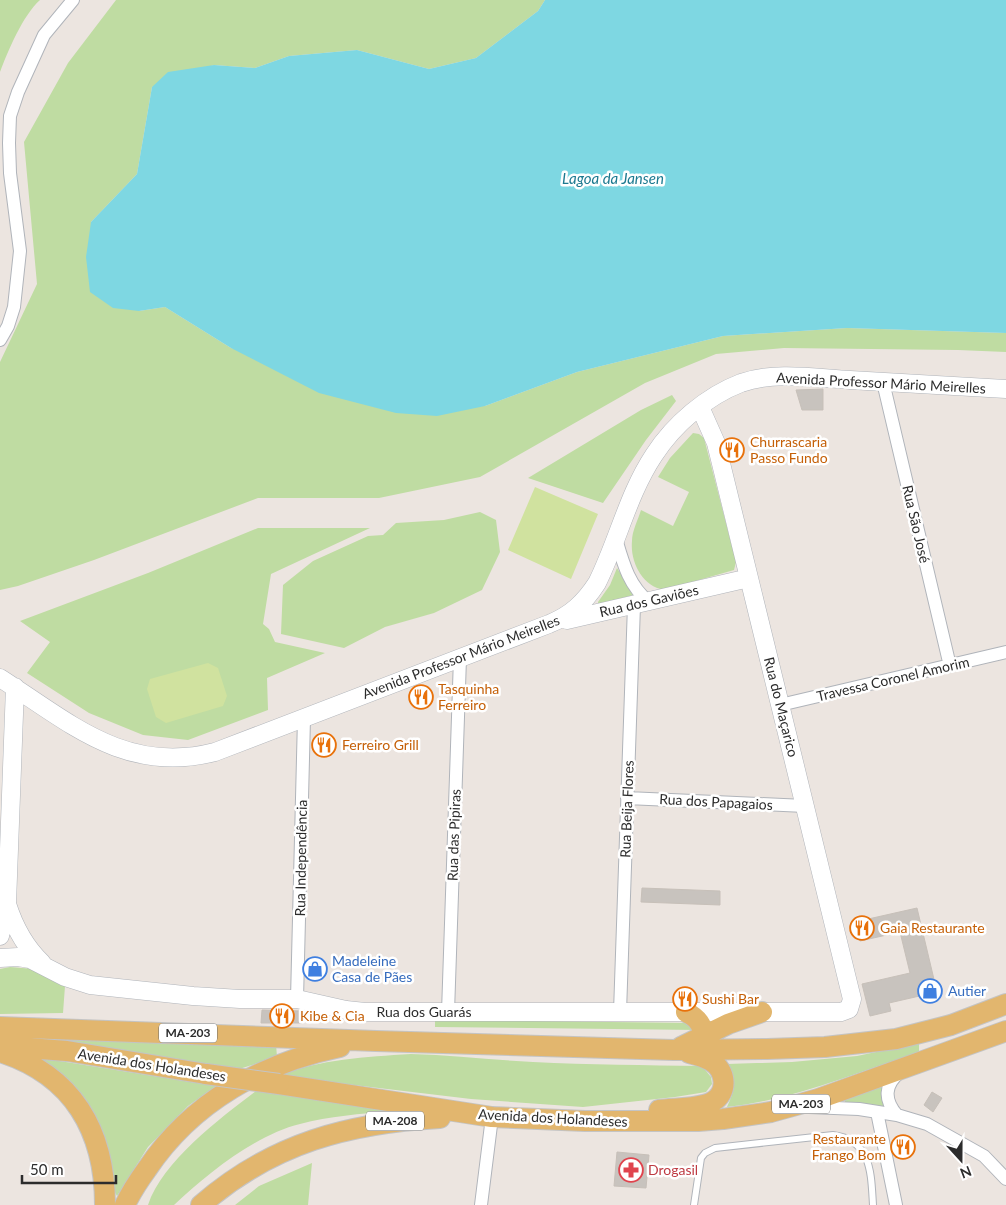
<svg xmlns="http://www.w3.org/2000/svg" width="1006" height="1205" viewBox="0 0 1006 1205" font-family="Lato,sans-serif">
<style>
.green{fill:#bfdca2}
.pitch{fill:#d0e29f}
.water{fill:#7ed7e2}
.building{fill:#c8c3be;stroke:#c7c0b9}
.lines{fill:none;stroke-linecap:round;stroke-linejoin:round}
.lane-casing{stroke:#b0b4ba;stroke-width:8}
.street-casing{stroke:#b0b4ba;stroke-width:14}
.secondary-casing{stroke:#b0b4ba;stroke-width:19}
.primary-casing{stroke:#c4c4c4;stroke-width:22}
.lane{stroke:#fff;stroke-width:6}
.street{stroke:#fff;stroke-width:12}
.secondary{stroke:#fff;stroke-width:18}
.primary{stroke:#e2b66e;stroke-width:20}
.primary-bridge-casing{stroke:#c4c4c4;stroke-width:22;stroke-linecap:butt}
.primary-bridge{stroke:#e2b66e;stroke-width:20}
.labels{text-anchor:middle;stroke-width:5;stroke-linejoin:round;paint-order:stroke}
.shield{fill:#fff;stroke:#6b6b6b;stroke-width:1}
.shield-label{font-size:12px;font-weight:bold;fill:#2c2c2c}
.street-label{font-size:14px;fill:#2c2c2c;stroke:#fff}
.food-label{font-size:14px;fill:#c56008;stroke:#fff;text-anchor:start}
.shop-label{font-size:14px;fill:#366cbe;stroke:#fff;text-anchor:start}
.health-label{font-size:14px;fill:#be3a42;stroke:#fff;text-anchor:start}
.water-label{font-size:15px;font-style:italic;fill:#1c7990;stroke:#fff}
</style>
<rect width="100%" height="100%" fill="#ece5e0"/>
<path class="green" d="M0,0H40C23,15 8,51 0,72Z
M116,0H545L538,11L476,58L429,69L357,50L289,56L255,68L214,65L152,87L137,174L91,222L139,311L165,307L231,348L485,406L577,372L723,336L847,328L1006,333V352L958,350L784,348L716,354L645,383L480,477L379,498H258L94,560L18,586L0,590V362L37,284L24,142L68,63Z
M672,395L676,401L646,440L603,503L528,478L641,410Z
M693,433L699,434L704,438L736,562L734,570L664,590C642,586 630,562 632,541C632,531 638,520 641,510L673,526L689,492L658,477L670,458Z
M480,512L496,520L500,552L482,590L434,613L385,627L344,648L281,634L283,585L313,561L368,536L383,535L396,523L444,520Z
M258,528H370L271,574L263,624L269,629L275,642L325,653L267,678L268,710L188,740L143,735L89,713L27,673L50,642L20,621L148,573Z
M617,568L634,595L598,604V602L610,585Z
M10,967L34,969L65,986L63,1013L0,1014V969Z
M435,1020L693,1023L699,1030L435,1027Z
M0,1034L276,1044L277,1057L236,1070Z
M919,1043V1052C856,1073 793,1100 727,1107C735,1089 737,1082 727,1064L792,1062L857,1056Z
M411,1054C452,1055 492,1060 533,1062C589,1065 646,1065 702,1066L711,1077L712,1084L706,1092L675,1097L583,1107L471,1099L278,1076C321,1059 365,1057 411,1054Z
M47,1059L216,1086L188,1106L148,1147L117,1196L42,1061Z
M884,1085L887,1111L845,1103V1099Z
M260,1088L391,1111C361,1114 329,1116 300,1124C255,1135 207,1174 174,1205H148C163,1160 223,1116 260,1088Z
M312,1163L308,1205H235L259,1186Z"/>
<path class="pitch" d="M535,487L598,514L571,579L508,550Z
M208,663L218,668L227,696L223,706L166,723L156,717L147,689L150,679Z"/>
<path class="water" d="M545,0H1006V333L847,328L723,336L577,372L485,406L437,416L396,413L319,393L231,348L165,307L139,311L113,308L90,292L86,257L91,222L137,174L152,87L168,72L214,65L255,68L289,56L357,50L429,69L476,58L538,11Z"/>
<path class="building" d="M823,389V410H802L796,390Z
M642,888L720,891V905L641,902Z
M917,908L937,992L889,1003L891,1011L870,1016L862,984L910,973L900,932L860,941L855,922Z
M262,1010L302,1011V1023H261Z
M932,1092L942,1098L933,1112L924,1105Z
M617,1152L649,1155L646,1188L614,1186Z"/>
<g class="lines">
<g class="lane-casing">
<path id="lane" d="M694,1205L701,1158L705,1153L715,1148L833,1135C872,1140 871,1174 873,1205"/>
</g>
<g class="street-casing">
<path id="street" d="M0,340L8,326L14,307L20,251L10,173L9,143L10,116L18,92L44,35L73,0
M883,382L950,666
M616,539C623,563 629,586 649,602
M780,705L1006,652
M627,798L805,806
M297,999L304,718
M448,1012L460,658
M620,1012L634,605
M809,1107L859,1109L897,1115L927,1124L984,1156L1006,1179
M877,1112L896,1205
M897,1115C884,1100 884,1085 900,1072
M481,1205L492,1117"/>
</g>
<g class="secondary-casing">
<path id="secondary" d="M567,620L749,578
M0,678C70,723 126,775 215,752L549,624C571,615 584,603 597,583C618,541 628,494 654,455C674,424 707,396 741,383C775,371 815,378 850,380C902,383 954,386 1006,389
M7,904C14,926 25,947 42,963
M0,936L7,903L15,687
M0,958L18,957L30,959L65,977L90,985L193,996L240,999H297L346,1010L365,1012H841L849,1009L852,999L716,443L700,407"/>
</g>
<g class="primary-casing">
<path id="primary" d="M686,1012C696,1017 706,1026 701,1038
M0,1027L376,1041L674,1050L767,1049L825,1047L896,1039L951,1025L1006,1004
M0,1046L67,1051L206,1074
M681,1047L728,1024L762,1012
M0,1052C73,1075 105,1131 105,1205
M279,1084L492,1117L585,1121H698L723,1119L771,1112L818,1099L1006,1031
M659,1110C674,1108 699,1109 712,1102C729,1093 726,1070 711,1061C705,1057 696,1055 689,1053
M125,1205C131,1192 139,1180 147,1169C192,1102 262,1063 340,1047
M201,1205C272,1143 349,1123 440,1118"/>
</g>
<use href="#lane" class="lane"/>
<use href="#street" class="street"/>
<use href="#secondary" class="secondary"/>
<use href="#primary" class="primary"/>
<g class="primary-bridge-casing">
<path id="primary-bridge" d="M206,1074L279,1084"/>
</g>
<use href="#primary-bridge" class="primary-bridge"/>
</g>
<defs>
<g id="restaurant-ring" transform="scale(1.25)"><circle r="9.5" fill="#fff" stroke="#e8710a" stroke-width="1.5"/><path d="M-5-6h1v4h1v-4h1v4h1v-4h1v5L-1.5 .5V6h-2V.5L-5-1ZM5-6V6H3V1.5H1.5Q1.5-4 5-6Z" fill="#e8710a"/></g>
<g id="shop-ring" transform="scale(1.25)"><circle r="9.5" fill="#fff" stroke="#3f7fe0" stroke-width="1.5"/><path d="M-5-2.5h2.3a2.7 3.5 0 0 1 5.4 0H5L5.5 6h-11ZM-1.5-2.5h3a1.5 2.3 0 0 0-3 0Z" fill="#3f7fe0"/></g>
<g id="pharmacy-ring" transform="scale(1.25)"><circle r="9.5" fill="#fff" stroke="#e0444e" stroke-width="1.5"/><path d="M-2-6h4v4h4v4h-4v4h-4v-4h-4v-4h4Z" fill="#e0444e"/></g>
</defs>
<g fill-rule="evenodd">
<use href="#restaurant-ring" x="732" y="450"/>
<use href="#restaurant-ring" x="421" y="697"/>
<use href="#restaurant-ring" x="324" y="745"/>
<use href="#restaurant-ring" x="862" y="928"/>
<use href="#shop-ring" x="315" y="969"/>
<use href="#shop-ring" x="930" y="991"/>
<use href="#restaurant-ring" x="685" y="999"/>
<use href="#restaurant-ring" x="282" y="1016"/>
<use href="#restaurant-ring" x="903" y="1147"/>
<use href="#pharmacy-ring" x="631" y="1170"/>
</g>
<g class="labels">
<g class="shield">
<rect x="159" y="1023.5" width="58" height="19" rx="4"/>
<rect x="772" y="1094.5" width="58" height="19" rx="4"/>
<rect x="366" y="1111.5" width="58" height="19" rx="4"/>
</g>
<g class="shield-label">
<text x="188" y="1037">MA-203</text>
<text x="801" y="1108">MA-203</text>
<text x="395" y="1125">MA-208</text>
</g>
<g class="street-label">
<text transform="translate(881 383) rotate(3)" y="5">Avenida Professor Mário Meirelles</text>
<text transform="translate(916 524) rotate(77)" y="5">Rua São José</text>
<text transform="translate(649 601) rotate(-13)" y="5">Rua dos Gaviões</text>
<text transform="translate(461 657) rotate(-21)" y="5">Avenida Professor Mário Meirelles</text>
<text transform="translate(893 679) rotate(-13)" y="5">Travessa Coronel Amorim</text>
<text transform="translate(781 707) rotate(76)" y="5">Rua do Maçarico</text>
<text transform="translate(716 802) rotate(3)" y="5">Rua dos Papagaios</text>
<text transform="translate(627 809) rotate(-88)" y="5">Rua Beija Flores</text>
<text transform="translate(454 835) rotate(-88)" y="5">Rua das Pipiras</text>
<text transform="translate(301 858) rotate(-89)" y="5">Rua Independência</text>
<text x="424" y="1017">Rua dos Guarás</text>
<text transform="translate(152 1065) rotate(9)" y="5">Avenida dos Holandeses</text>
<text transform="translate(553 1118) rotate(3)" y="5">Avenida dos Holandeses</text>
</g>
<g class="food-label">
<text x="750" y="447">Churrascaria<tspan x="750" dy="16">Passo Fundo</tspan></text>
<text x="438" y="694">Tasquinha<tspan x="438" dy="16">Ferreiro</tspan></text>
<text x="342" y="750">Ferreiro Grill</text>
<text x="880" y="933">Gaia Restaurante</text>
<text x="702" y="1004">Sushi Bar</text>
<text x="300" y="1021">Kibe &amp; Cia</text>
<text x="886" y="1144" text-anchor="end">Restaurante<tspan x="886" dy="16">Frango Bom</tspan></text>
</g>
<g class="shop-label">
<text x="332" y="966">Madeleine<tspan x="332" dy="16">Casa de Pães</tspan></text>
<text x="948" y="996">Autier</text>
</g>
<g class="health-label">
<text x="648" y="1175">Drogasil</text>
</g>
<g class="water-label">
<text x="613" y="184">Lagoa da Jansen</text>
</g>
</g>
<g transform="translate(961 1160) rotate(159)" stroke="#ffffff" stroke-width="4" paint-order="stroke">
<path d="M0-4L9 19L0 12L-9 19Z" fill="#2c2c2c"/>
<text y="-8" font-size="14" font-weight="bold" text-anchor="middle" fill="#2c2c2c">N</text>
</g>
<path d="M22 1175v8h94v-8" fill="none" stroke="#2c2c2c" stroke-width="2.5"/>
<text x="30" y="1175" font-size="15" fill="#2c2c2c" stroke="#ffffff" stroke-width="4" paint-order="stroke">50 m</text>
</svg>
